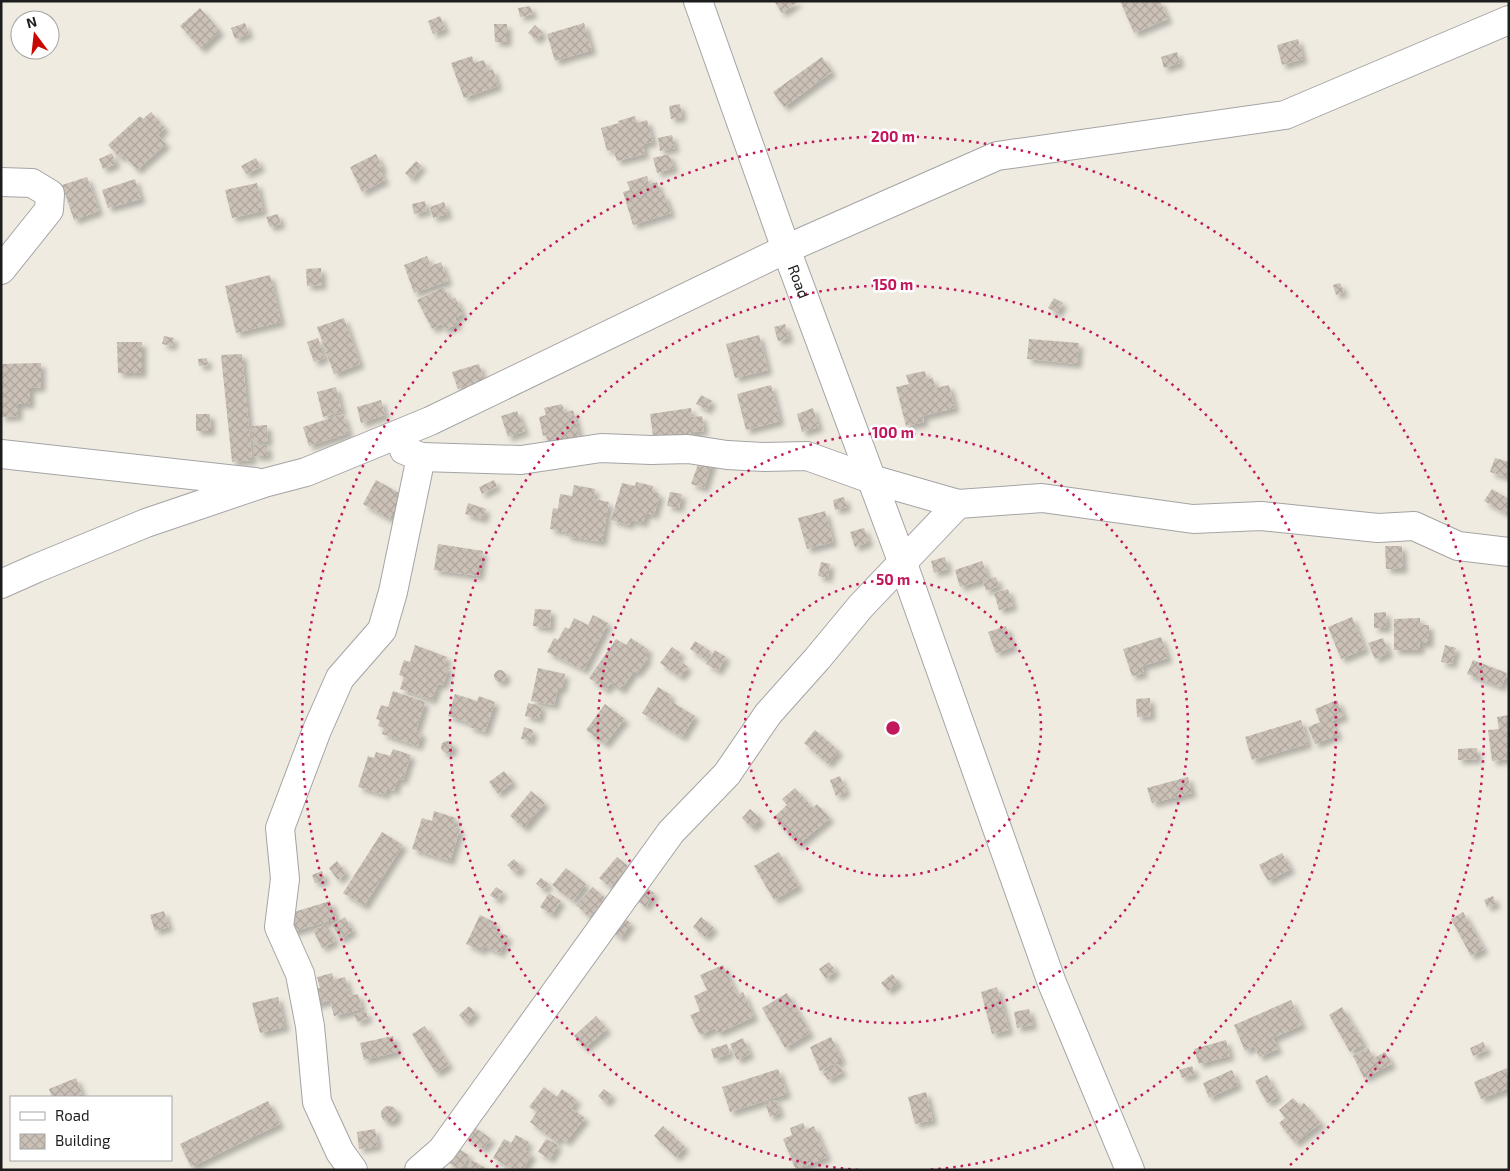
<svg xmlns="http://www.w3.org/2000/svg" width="1510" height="1171" viewBox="0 0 1510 1171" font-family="'Exo 2',sans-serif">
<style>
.building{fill:url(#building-cross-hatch);filter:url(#shadow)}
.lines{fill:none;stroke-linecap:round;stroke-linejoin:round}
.minor-casing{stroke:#a4a4a4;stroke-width:30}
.minor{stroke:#fff;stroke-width:28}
.ring{fill:none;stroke:#c2185b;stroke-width:2.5;stroke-dasharray:2.5 5}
.labels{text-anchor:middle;stroke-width:5;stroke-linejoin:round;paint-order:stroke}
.street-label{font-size:15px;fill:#1d1d1d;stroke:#fff}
.centre{fill:#c2185b;stroke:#fff;stroke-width:2.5}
.ring-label{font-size:15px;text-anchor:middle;font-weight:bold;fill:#c2185b;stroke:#fff;stroke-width:5;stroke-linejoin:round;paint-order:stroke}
</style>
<defs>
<pattern id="building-cross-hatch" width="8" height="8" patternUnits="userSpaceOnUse" patternTransform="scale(1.25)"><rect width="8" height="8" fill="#cbc1b7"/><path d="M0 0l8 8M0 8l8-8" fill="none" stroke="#aea59d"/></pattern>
<filter id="shadow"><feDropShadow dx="4.5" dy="4.5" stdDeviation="2.5" flood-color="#0004"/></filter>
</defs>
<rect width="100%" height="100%" fill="#efebe1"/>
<path class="building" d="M774,1H799L782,13Z
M1120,1H1160L1168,19L1134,33Z
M530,6L533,14L520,17L518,8Z
M200,8L220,31L201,49L180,26Z
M440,16L445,29L433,34L428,21Z
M245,23L249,34L235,39L231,28Z
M584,23L592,50L555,61L547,34Z
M494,24H507V42H495Z
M535,25L543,33L536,40L528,33Z
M1298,39L1303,59L1282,65L1277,45Z
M1177,52L1180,63L1164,68L1161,57Z
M472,56L474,63L484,60L488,71L493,69L498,86L464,98L451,63Z
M822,57L832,72L784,107L773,92Z
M680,104L682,117L671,119L669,106Z
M151,112L165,128L158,135L166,144L137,170L123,155L120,158L108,145L140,116L143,119Z
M635,116L637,123L647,120L653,142L643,144L645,154L617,161L613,149L607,151L601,128L619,123L618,121Z
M672,135L675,148L660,151L658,138Z
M112,153L116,164L103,169L99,159Z
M376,154L383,168L380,170L385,180L362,192L350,167Z
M669,154L674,168L657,173L653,158Z
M256,158L261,167L246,174L241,166Z
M416,161L422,166L411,179L405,173Z
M647,176L649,184L657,182L661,195L664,194L671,213L633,225L623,192L630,190L627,182Z
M87,177L99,211L74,220L62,185Z
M135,179L141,199L108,208L102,190Z
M257,183L263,211L232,218L225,190Z
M425,201L427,211L414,214L412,204Z
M444,202L448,214L433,218L430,207Z
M278,214L281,224L270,227L266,217Z
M427,256L431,266L441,262L448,281L414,293L404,265Z
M321,268L322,285L307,286L306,269Z
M270,275L281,322L236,333L225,286Z
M1340,283L1344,292L1336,295L1333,285Z
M444,287L450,300L455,297L463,314L455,318L458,324L444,330L442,324L432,329L417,300Z
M1054,298L1063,303L1057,313L1048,308Z
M344,318L360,364L334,374L317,327Z
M785,324L789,338L778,341L774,327Z
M759,335L768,370L735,378L726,344Z
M164,336L174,338L172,346L162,344Z
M318,338L325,358L314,362L307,342Z
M1029,339L1079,343L1077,364L1027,359Z
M117,342H142V373H118Z
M242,354L252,460L232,462L221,355Z
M207,358L208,365L199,366L198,359Z
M41,363V387L30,388V404H18V416L1,417V364Z
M479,364L484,380L458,389L452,372Z
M925,371L927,380L933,378L935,388L949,385L955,408L923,416L924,422L906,426L896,387L909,384L906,375Z
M771,385L780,421L746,430L737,394Z
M336,387L342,412L323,417L317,392Z
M701,395L712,401L707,410L696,404Z
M381,400L385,415L361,423L357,407Z
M562,404L565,413L573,410L581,443L550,451L546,435L543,436L539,417L546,415L544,408Z
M691,408L692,417L702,416L704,431L694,432L696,443L662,448L661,435L653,436L650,414Z
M813,408L819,427L802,432L797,414Z
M517,411L525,431L508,437L501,416Z
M196,414H210L211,431H196Z
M343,414L349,433L309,446L303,427Z
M267,425L268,442H252V426Z
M254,445H267L268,456H254Z
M701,456L713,460L704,488L691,484Z
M1495,458L1509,462V478L1490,472Z
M376,480L403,495L389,519L363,504Z
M494,480L497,486L482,494L479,487Z
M636,482L653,486L652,491L660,494L654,515L646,513L643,523L631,520L629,525L611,520L622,483L635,486Z
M574,485L595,489L594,499L609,502L602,542L566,536L567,532L550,529L553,508L558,509L560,494L572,496Z
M1492,489L1509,499V515L1484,501Z
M670,492L682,494L679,508L667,506Z
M844,497L847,507L835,510L833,500Z
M468,503L486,509L483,519L465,514Z
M825,511L833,542L807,549L798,518Z
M864,528L869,542L855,547L850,532Z
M438,544L483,551L479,576L434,570Z
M1385,546H1402L1403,569H1386Z
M945,557L948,569L934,573L931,561Z
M982,561L988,578L960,587L955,570Z
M821,562L830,564L828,578L818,576Z
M996,577L999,586L986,591L983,581Z
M1008,589L1013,606L999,610L994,593Z
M535,609L551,610L550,628L533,626Z
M1386,612L1387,628H1374V613Z
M593,615L608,623L584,670L547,652L554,638L558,640L565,627L569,629L574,618L588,625Z
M1352,617L1365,649L1341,659L1328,627Z
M1420,618V625H1429V643H1420V650H1394V619Z
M1006,626L1013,647L996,653L988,632Z
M1161,637L1168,658L1142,666L1144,673L1132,676L1123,649Z
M631,638L649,650L645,656L648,658L637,673L634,671L621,690L611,683L606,690L589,678L616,639L626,645Z
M1383,638L1389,653L1375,659L1368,643Z
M695,641L710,651L705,659L690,649Z
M415,645L447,657L444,667L449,668L443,685L438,684L432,700L400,689L404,677L399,675L404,660L410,662Z
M1445,645L1456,648L1452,664L1441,662Z
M672,647L681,653L677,659L688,667L680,677L660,663Z
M715,650L726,657L718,671L706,664Z
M1473,660L1507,673L1501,687L1467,674Z
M538,668L565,674L562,689H558L554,705L531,701Z
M494 676a6 6 0 1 1 12 0a6 6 0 1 1-12 0Z
M658,687L671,695L669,700L695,716L682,737L642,713Z
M393,691L425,702L416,731L422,733L418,746L382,734L384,728L378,726L380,720L376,719L381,705L388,707Z
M455,694L477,701L479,696L495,702L485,732L469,727L470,723L448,716Z
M1150,698L1151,716L1137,717L1136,699Z
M1337,700L1344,716L1332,721L1338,735L1315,744L1308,727L1320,722L1315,709Z
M528,703L542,706L539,719L525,716Z
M605,704L625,719L605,744L586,730Z
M1509,715V759L1492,761L1488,730L1499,729L1497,717Z
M1301,720L1308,744L1252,760L1245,737Z
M524,727L533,730L531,741L521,739Z
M815,730L839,751L828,764L804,743Z
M441 747a6 6 0 1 1 12 0a6 6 0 1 1-12 0Z
M1477,748V759L1458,760V749Z
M393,749L411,755L403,780L398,779L394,791L387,788L385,795L358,787L368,756L374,758L376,752L390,756Z
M504,771L513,782L498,794L489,782Z
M840,776L846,792L836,796L830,780Z
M1188,777L1192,793L1152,803L1147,788Z
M795,788L813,808L817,804L830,818L798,845L774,817L787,805L782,799Z
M531,791L545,803L524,828L510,816Z
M750,809L761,819L752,828L742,818Z
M434,811L456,818L453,827L460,829L450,861L412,849L422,818L432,821Z
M382,832L403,845L364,906L343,893Z
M779,852L799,886L774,900L754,866Z
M1282,853L1291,869L1268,881L1259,865Z
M617,857L628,866L610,887L599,878Z
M514,859L522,867L515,873L507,865Z
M337,861L346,873L338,880L329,868Z
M566,868L586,884L573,901L552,885Z
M322,871L325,880L315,883L312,875Z
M541,878L549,884L544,890L536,884Z
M496,887L503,892L497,900L490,895Z
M593,887L606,899L589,917L576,905Z
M645,887L654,893L646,907L637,901Z
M549,893L561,901L552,915L540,907Z
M1493,896L1496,904L1487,907L1484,900Z
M330,901L336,919L289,933L284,915Z
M164,911L169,927L155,931L150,915Z
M1463,912L1484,949L1471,956L1451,919Z
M480,915L496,923L492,929L508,936L500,953L484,946L482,951L466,944Z
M620,916L631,923L621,938L611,931Z
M345,917L353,931L340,939L332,925Z
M701,917L714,928L705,937L693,927Z
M326,924L335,941L322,948L313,930Z
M829,962L836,971L826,979L819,969Z
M723,965L737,995L743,992L754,1017L718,1033L715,1028L700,1035L690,1015L700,1011L694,996L707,990L700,975Z
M332,973L334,980L345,977L350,996L358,994L362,1009L334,1016L330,1000L315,1005L311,990L320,988L317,977Z
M892,974L899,982L888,991L881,983Z
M997,987L1009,1030L992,1034L981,992Z
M787,993L810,1033L785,1048L762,1008Z
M278,997L285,1027L260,1033L252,1003Z
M1291,1000L1302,1025L1273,1038L1278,1049L1259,1057L1254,1046L1245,1051L1234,1025Z
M469,1006L476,1013L466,1023L459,1015Z
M1342,1007L1364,1044L1350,1052L1329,1015Z
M1029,1009L1033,1025L1017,1028L1014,1012Z
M366,1011L368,1018L357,1022L354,1015Z
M596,1016L607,1029L585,1048L574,1036Z
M425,1026L449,1065L436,1073L412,1034Z
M393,1036L397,1052L364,1060L360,1043Z
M831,1037L842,1060L820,1071L810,1047Z
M743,1038L750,1054L737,1060L730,1044Z
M1226,1040L1230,1056L1199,1064L1194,1049Z
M1483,1042L1487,1050L1473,1056L1470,1048Z
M727,1044L730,1054L714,1059L711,1049Z
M1368,1048L1374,1058L1385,1052L1392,1064L1364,1078L1353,1056Z
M838,1064L843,1072L828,1080L823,1073Z
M1192,1066L1195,1074L1182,1078L1179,1070Z
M1507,1068L1509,1088L1481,1099L1474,1082Z
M778,1069L787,1094L730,1112L722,1087Z
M1232,1070L1238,1085L1209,1098L1203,1083Z
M1267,1075L1278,1097L1267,1103L1255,1081Z
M76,1078L82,1094L75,1097H52L49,1089Z
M544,1087L557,1097L562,1089L577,1100L571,1108L585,1118L566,1142L560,1137L556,1142L530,1122L537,1112L529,1107Z
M604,1089L612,1095L606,1103L598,1096Z
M926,1092L933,1120L915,1124L908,1097Z
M1293,1098L1300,1106L1304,1103L1321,1123L1295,1143L1279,1123L1285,1118L1279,1110Z
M776,1100L780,1113L770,1117L765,1103Z
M268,1101L280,1124L191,1167L180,1144Z
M381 1114a8 8 0 1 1 16 0a8 8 0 1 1-16 0Z
M803,1123L806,1130L814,1126L827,1157L796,1170L783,1139L792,1135L790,1128Z
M473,1126L491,1139L483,1149L465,1137Z
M663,1126L685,1147L676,1157L654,1136Z
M375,1129L378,1146L359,1149L357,1132Z
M516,1135L529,1142L525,1150L532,1154L523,1170H514L493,1158L504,1139L511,1143Z
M546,1139L558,1145L550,1159L538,1152Z
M455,1147L469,1155L461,1170L447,1162Z
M472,1160L489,1170H469L467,1168Z"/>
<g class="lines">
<g class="minor-casing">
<g id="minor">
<path id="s1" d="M698,1L786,249L902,561L1052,983L1130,1170"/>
<path d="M1,182L32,183L50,194L49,210L1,270"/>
<path d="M1,454L255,482"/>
<path d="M421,457L521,460L601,448L651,450L688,449L727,455L764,457L807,456L871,479L958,504L1042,498L1193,519L1261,516L1378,528L1414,526L1458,546L1509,552"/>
<path d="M1,584L37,568L146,523L264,483L306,472L430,421L786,249L997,156L1285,115L1509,20"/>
<path d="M353,1170L340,1152L317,1102L310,1026L300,974L279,927L285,879L280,828L317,730L340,678L382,630L393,592L421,457L404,450"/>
<path d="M419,1170L442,1150L671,832L727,774L768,714L817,659L861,606L958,504"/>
</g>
</g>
<use href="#minor" class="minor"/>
</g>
<g class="ring">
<circle cx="893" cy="728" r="148"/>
<circle cx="893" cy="728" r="295"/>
<path d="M858 1170A443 443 0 1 1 928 1170"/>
<path d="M498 1167A591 591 0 1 1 1288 1167"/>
</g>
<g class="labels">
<g class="street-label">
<text dy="5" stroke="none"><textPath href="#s1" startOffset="298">Road</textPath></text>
</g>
</g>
<circle cx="893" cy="728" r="8" class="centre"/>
<g class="ring-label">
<text x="893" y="142">200 m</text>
<text x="893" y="290">150 m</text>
<text x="893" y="438">100 m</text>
<text x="893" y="585">50 m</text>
</g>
<rect width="1510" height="1171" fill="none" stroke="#1d1d1d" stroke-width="5"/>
<rect x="10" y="1096" width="162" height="65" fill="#ffffff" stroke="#a5a5a5"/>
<rect x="20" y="1112" width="25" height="8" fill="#ffffff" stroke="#a5a5a5"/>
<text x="55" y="1121" font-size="15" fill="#1d1d1d">Road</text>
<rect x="20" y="1134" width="25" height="15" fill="url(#building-cross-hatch)" stroke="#a5a5a5"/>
<text x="55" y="1146" font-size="15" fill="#1d1d1d">Building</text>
<g transform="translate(35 35) rotate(345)"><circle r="24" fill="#ffffff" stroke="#a5a5a5"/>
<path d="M0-4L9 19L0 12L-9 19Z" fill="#c90700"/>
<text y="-8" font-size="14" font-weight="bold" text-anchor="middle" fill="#1d1d1d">N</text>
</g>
</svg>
